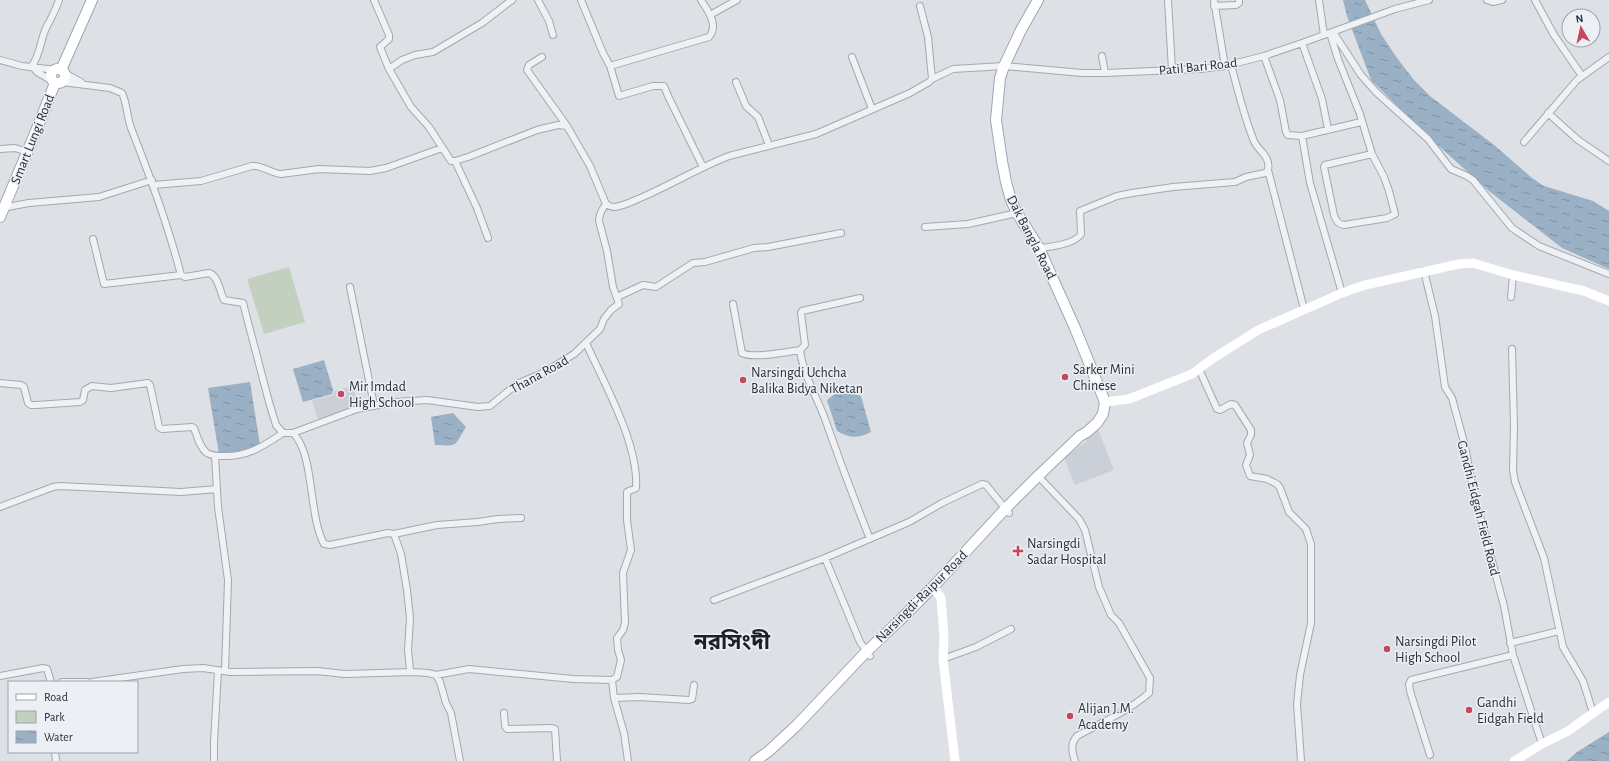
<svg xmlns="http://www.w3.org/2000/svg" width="1609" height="761" viewBox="0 0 1609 761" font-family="'Alegreya Sans','Noto Sans Bengali',sans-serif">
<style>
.built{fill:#cbd0d8}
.green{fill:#c3d0bf}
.water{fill:url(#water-ripples)}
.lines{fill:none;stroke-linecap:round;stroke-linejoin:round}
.street-casing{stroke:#a3a8b0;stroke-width:8}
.primary-casing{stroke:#9da6b1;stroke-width:12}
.street{stroke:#eff1f5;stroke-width:6}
.secondary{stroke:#fff;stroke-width:9}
.primary{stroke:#fff;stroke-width:10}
.poi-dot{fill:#c6475e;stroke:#ecf0f4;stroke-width:1.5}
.labels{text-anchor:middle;stroke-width:3;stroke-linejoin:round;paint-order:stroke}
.street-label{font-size:14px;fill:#272f3c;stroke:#ecf0f4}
.poi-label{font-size:14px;fill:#272f3c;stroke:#ecf0f4;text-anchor:start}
.town-label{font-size:22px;font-weight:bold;fill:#1a212c;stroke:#ecf0f4}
</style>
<defs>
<pattern id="water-ripples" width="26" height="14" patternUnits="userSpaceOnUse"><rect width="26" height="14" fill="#99b0c5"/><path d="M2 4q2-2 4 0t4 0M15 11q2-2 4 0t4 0" fill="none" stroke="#7d90a1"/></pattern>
</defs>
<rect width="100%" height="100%" fill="#dde1e6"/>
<path class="built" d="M353,386L359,406L318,419L312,401L333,395L334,391Z
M1098,429L1114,470L1075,485L1064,458L1087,441L1085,435Z"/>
<path class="green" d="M289,267L305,322L264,334L247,279Z"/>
<path class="water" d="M1343,0H1365L1381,34L1397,58L1414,80L1430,96L1494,145L1532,178L1544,186L1593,201L1609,211V269L1562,248L1489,191L1432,140L1371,80L1347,16Z
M324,360L333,390L332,394L303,402L293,369Z
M250,382L260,445L244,451L219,454L208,388Z
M840,390L861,396L871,432C858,439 849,438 837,431L827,400Z
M453,413L466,427C453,447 460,446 435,445L431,417Z
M1609,732V761H1567L1577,752Z"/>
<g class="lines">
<g class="street-casing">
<path id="street" d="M374,0L389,35V39L380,47L389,69L411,107L429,127L451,161H455L468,157L537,130L558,125L567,126L590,166L606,204C609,206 611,207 615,207C623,206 631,202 638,199C669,186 698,168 729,156L816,134L910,93L929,82L932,79L953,69L1004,66L1082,73H1105L1200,69L1225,66L1264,56L1302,43L1395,9L1429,0
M538,0L549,21L553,35
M581,0L603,53L610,66L619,96L653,86H664L668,96L703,167
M1168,0L1172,70
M1214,0L1225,66
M1319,0L1324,35
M1487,0L1493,2L1502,0
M1535,0L1554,35L1582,76
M920,6L928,37L932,79
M1214,6L1236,5L1239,3V0
M710,15L737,0
M1333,32L1361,75L1376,92L1428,139L1451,169L1467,176L1473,180L1512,228L1539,246L1609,274
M1330,33L1338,59L1360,114L1372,154L1384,177L1389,191L1395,214L1387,218L1344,225C1338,224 1336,221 1334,215L1324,167L1325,165L1372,154
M1302,43L1322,99L1328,129
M1102,56L1105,73
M1264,56L1280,100L1286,132L1288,135L1302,136L1361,122
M542,57L529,65L527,70L567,126
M852,57L872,109
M0,60L22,66L56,70
M610,66L709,37C719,25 708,11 701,0
M31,67C41,55 40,39 47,26C52,17 56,9 59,0
M33,67L37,72L52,81
M389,69L402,60L415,55L433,52L482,23L512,0
M64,73L81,82
M62,82L110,88L122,93C127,103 127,117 131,128C150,176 168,225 181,275L185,277L209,273C218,275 220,292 224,300L243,303L269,402L276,425L283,433H293C315,455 308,514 324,544L330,545L388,533L394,534L437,525L478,522L498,519L521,518
M736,82L746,106L758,117L769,145
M1548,113L1578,140L1609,161
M1302,136L1310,183L1342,293
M1524,142L1577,80L1609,57
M0,149L15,148L28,152
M455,161L477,208L488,238
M1268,170L1304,309
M153,185L201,181L252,166C263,165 270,173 281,174L319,169L370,171L386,168L442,148
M2,208L29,203L99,197L152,180
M925,227L968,224L1017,213
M93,239L104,284L181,275
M1039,248C1050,247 1075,244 1081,234L1080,211L1117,196L1132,193L1173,187L1235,182L1246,177L1265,173L1268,170C1271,156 1258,151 1254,141C1244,117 1238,90 1231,65
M1424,271L1435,316L1445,387L1452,398L1465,446L1476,505L1480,516L1504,606L1513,655L1542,744
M350,287L374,405
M617,297L643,285L656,287L693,263L705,262L754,248L768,247L841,233
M1511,297L1513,275
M733,304L742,353C752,359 787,352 800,350C803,375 817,397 825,419C839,459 854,499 870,539
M1512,349L1514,425L1513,470L1515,482L1544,558L1563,647L1583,681L1593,713
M800,350L805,345L801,313L802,311L860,298
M1199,369L1217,409L1220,410L1231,404L1235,405L1251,430V435L1247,443L1250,455L1246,465L1250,476L1267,479L1277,484L1280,488L1289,512L1306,529L1311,544V623L1300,675L1297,704L1301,761
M0,383L21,385L24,387L28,403L31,405H36L80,402L83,400L85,390L92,386L111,388L148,383L150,385L159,427L162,429L192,427L194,428C197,436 200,448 207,453C212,456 218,456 223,456C248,457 263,446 283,433
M293,433L357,409L395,402L427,400L478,407L490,406L517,384L545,372L574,354L600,329L604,319L611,310L619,304L613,287L607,251L599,221C599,215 602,209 606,204
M215,456L218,507L228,580L225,671
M1038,476L1079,519L1085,530L1099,587L1111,615L1119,623L1150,678L1149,693C1127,712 1102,722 1077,736C1070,744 1072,752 1075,761
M0,507L53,487L60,486L181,492L217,489
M394,534L401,554L407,590L410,618L408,650L410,670L412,672
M825,558L860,642L870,656
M714,600L825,558L909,522L942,503L982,484L986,485L1009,513
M1510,643L1559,631
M943,659L976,647L1011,629
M436,675L440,682L446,703L451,713L460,761
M0,676L43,668L47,669L51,682
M612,680L614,698L624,733L628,761
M62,682H87
M92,682L183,669L203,668L230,672L317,671L345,674L412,672L428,673L436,675L469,669L573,679L612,680L617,677L621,660L618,650L617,638L623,630L625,623L623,573L631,550L627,520V492L636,488C639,444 604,383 586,343
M614,698L639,697L689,700L692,699L694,685
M504,713L505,726L507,729L552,728L555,729L557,761
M55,752L56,761
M1430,755L1410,691L1409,684L1411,680L1513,655
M214,761V742L218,671"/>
</g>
<g class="primary-casing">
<path id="primary" d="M51 76a7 7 0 1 1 14 0a7 7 0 1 1-14 0Z
M61,70L92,0
M0,217L36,131L55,83
M755,761L769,751L797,725L866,652L900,620L933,587L1005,509L1038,476L1080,436L1087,432L1097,423L1103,414L1105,402L1075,328L1039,248L1017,213L1011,200L1006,182L1002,161L996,120L1000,78L1004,66L1021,30L1038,0"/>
</g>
<use href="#street" class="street"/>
<path class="secondary" d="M1105,402L1129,399L1192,374L1212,359L1258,330L1342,293L1365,285L1459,264L1473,263L1513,275L1584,291L1609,301
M933,587L941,598L944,637L943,659L955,761
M1514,761L1542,744L1568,731L1609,702"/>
<use href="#primary" class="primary"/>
</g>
<g class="poi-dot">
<circle cx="1065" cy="377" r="4"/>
<circle cx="743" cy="380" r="4"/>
<circle cx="341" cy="394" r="4"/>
<path d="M1016 545h4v4h4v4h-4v4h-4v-4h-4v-4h4z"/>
<circle cx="1387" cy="649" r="4"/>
<circle cx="1469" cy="710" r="4"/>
<circle cx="1070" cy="716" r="4"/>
</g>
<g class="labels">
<g class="street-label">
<text transform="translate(1198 66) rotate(-6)" y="5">Patil Bari Road</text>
<text transform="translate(32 139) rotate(-68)" y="5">Smart Lungi Road</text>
<text transform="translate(1032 237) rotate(63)" y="5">Dak Bangla Road</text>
<text transform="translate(539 374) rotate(-29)" y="5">Thana Road</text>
<text transform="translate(1479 508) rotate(76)" y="5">Gandhi Eidgah Field Road</text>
<text transform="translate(921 596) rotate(-45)" y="5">Narsingdi-Raipur Road</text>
</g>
<g class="poi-label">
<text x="1073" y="374">Sarker Mini<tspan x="1073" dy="16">Chinese</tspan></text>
<text x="751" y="377">Narsingdi Uchcha<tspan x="751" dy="16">Balika Bidya Niketan</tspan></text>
<text x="349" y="391">Mir Imdad<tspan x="349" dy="16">High School</tspan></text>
<text x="1027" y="548">Narsingdi<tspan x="1027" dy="16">Sadar Hospital</tspan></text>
<text x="1395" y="646">Narsingdi Pilot<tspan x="1395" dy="16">High School</tspan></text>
<text x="1477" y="707">Gandhi<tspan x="1477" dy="16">Eidgah Field</tspan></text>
<text x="1078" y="713">Alijan J.M.<tspan x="1078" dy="16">Academy</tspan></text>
</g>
<g class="town-label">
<text x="732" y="649">নরসিংদী</text>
</g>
</g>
<rect x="8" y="681" width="130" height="72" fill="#ecf0f4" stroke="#9da3aa"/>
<rect x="16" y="694" width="20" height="6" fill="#ffffff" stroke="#9da3aa"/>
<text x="44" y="701" font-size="12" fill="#272f3c">Road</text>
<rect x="16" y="711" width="20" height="12" fill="#c3d0bf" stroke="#9da3aa"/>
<text x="44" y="721" font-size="12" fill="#272f3c">Park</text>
<rect x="16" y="731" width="20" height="12" fill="url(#water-ripples)" stroke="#9da3aa"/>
<text x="44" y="741" font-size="12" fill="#272f3c">Water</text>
<g transform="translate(1581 28) rotate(351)"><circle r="19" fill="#ecf0f4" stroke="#9da3aa"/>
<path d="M0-3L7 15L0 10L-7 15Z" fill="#c6475e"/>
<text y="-6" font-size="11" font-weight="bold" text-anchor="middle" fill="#272f3c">N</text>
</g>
</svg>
